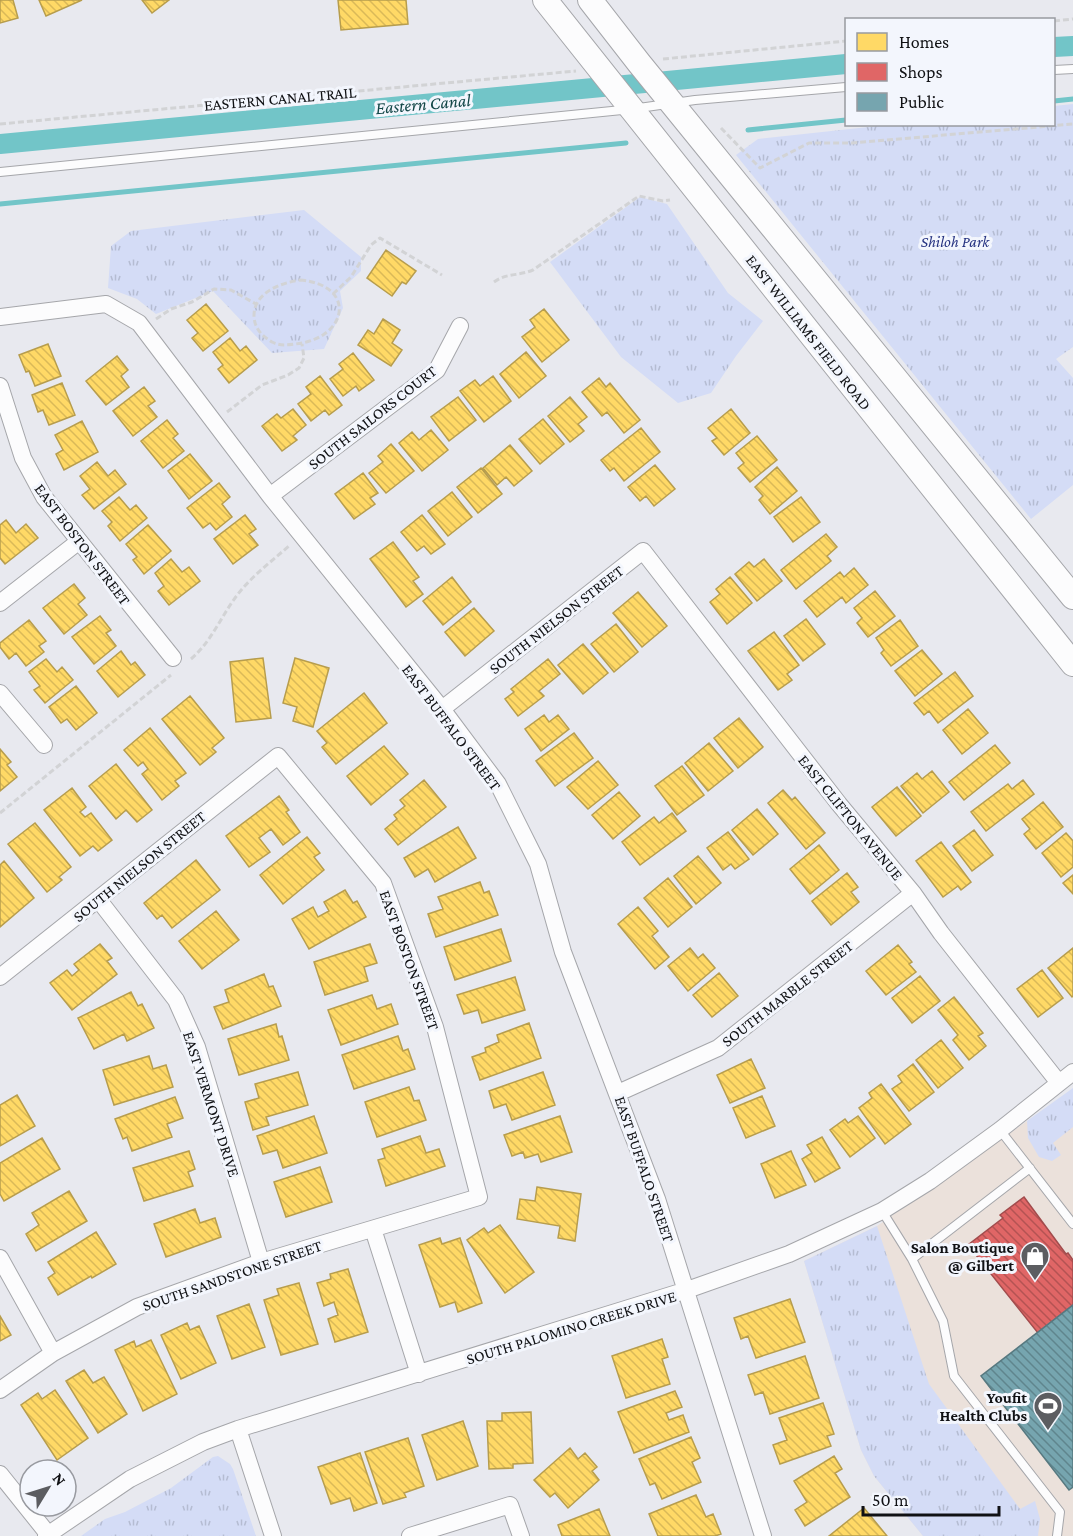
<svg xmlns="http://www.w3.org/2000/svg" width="1073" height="1536" viewBox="0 0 1073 1536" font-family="'Crimson Pro',serif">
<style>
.commercial{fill:#ebe1db}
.grass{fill:url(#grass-tufts)}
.homes{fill:url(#homes-back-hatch);stroke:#b79d4d;stroke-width:1.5}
.shops{fill:url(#shops-back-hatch);stroke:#a24c4d;stroke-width:1.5}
.public{fill:url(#public-back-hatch);stroke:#577980;stroke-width:1.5}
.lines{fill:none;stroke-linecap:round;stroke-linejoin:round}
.stream{stroke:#72c5c8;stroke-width:5}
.canal{stroke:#72c5c8;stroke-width:20}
.service-casing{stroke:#a5a6aa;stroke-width:10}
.minor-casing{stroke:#a5a6aa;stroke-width:18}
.secondary-casing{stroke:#a5a6aa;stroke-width:26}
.path{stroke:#d2d3d5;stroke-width:3;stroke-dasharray:6 3;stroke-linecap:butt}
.service{stroke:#fcfcfd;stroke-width:8}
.minor{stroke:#fcfcfd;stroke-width:16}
.secondary{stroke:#fcfcfd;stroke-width:24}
.labels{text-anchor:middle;stroke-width:6;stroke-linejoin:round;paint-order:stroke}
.street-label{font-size:16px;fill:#101114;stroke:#f3f6fd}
.park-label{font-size:16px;font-style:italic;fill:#263381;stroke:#f3f6fd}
.poi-label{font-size:16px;font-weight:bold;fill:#101114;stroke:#f3f6fd;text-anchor:end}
.water-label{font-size:18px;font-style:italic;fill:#124647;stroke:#f3f6fd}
</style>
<defs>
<pattern id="grass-tufts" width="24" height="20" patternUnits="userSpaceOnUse" patternTransform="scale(1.5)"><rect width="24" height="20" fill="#d4dcf6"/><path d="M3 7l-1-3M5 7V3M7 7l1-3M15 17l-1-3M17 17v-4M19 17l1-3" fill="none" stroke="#b5bcd2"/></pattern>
<pattern id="homes-back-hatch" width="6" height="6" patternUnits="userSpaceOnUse" patternTransform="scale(1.5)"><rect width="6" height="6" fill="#ffd966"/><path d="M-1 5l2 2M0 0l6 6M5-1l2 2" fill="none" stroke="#dab958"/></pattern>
<pattern id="shops-back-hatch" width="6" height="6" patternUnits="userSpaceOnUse" patternTransform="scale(1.5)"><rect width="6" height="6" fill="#e06666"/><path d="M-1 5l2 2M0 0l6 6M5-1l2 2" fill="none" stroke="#b45353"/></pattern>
<pattern id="public-back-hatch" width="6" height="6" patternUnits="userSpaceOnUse" patternTransform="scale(1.5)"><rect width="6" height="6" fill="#76a5af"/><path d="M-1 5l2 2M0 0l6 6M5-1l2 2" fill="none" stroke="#5f858d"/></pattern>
</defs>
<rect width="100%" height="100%" fill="#e8e9ef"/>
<path class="commercial" d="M1073,1089V1536H923L874,1476L861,1450L804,1261L877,1226Z"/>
<path class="grass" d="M1073,104V347L1056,359L1073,378V485L1031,519L736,155L758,139L887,125L1054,124V106Z
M640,197L667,204L728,293L763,321L736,356L711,393L678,403L621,357L550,262Z
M304,210L361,257V271L340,291L343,308L324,349L272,353L213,291L156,314L137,299L108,288L111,246L131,231Z
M1073,1088V1127L1053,1143L1061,1155L1052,1161L1039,1157L1028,1138L1027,1121Z
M877,1226L929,1384L1020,1509L1035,1501L1040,1519L1038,1536H923L874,1476L861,1450L804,1261Z
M218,1456L230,1464L233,1469L256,1536H81L105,1519L125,1512L171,1488L213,1457Z"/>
<path class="homes" d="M0,0H13L18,18L0,23Z
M39,0H82L46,16Z
M142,0H169L152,13Z
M338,0H406L408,24L341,30Z
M386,250L416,271L406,284L402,282L392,296L367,278Z
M206,304L228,331L203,351L192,338L198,333L187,320Z
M544,309L569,340L542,362L522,337L535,327L530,320Z
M383,319L400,330L392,343L402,350L391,366L358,345L368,330L374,334Z
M230,338L240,351L246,346L257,360L229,383L218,369L223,365L213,352Z
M48,344L61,376L35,386L29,371L26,372L19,355Z
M526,352L546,376L519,398L500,374Z
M353,353L374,380L359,391L356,386L343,396L330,379L343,369L339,364Z
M117,356L128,370L121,376L129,387L106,405L86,381Z
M320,376L342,405L329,415L325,410L311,421L298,404L311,394L306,387Z
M493,376L511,401L484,422L460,391L475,380L480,386Z
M599,378L606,387L610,383L640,420L624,433L607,412L602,416L582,392Z
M62,383L75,415L49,425L43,410L38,412L32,395Z
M144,387L155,401L148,406L157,417L133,436L113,411Z
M458,397L476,420L449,441L431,417Z
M570,397L587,417L578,424L584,431L570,442L548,416Z
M293,409L306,425L293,436L297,440L282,451L262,426L277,414L281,418Z
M731,409L750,433L724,455L712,441L717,438L708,428Z
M543,419L564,444L540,464L519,439Z
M167,420L178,434L173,438L184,451L163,468L141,441Z
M82,421L98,452L64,470L56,454L63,450L55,435Z
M641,428L660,452L624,481L614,468L610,471L601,460Z
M431,430L448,450L422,471L399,443L412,432L419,440Z
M757,436L777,460L750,482L738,468L744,463L736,453Z
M391,444L414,471L386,493L369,473L383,462L378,456Z
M510,445L532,471L514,486L506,477L497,485L483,468Z
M190,454L212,481L189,499L168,471Z
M97,462L108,476L115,470L126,484L94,509L82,495L90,489L80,476Z
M655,465L675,489L654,506L646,496L640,501L628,487Z
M777,467L797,491L770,514L759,500L763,496L755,487Z
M481,468L502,494L478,513L457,487Z
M363,473L378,493L370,498L375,504L354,519L335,494Z
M219,483L230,497L222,504L232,517L216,530L210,523L203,528L187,508Z
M452,492L472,517L448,536L428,511Z
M119,497L130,510L136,505L147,518L120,541L108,526L112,522L102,511Z
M801,497L820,522L793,542L774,517Z
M245,515L256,529L249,534L258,545L233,564L214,539Z
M422,515L445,544L431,554L424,546L417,551L401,532Z
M6,520L16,533L26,524L38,538L5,564L0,558V525Z
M148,525L171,551L144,574L133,560L137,557L126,544Z
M826,534L837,547L827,556L831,561L796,589L781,570Z
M393,542L419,577L413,581L423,594L406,607L370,559Z
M171,559L182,572L189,567L200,581L169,605L158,591L164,586L155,573Z
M764,559L782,581L757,601L735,574L749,562L754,567Z
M854,568L868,585L846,603L842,597L817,617L804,601L840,572L844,577Z
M452,577L471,602L443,625L423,601Z
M730,577L752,603L727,624L710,602L720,594L716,589Z
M74,584L85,598L78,604L87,615L64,634L43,608Z
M875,591L895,616L868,637L857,623L862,618L854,608Z
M638,592L667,626L642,647L613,613Z
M474,608L494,631L465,656L445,632Z
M100,616L111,630L106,633L116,646L94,664L72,637Z
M806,619L825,644L803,661L784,636Z
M29,620L46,641L39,646L44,652L26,666L16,653L9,659L0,647V643Z
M900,620L918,646L891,666L881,653L884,650L876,638Z
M616,624L638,652L614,672L591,644Z
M774,632L799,665L787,674L792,680L778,690L748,651Z
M583,644L608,673L583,694L558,665Z
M922,650L942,674L915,696L895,671Z
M121,651L131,665L135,662L145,675L118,697L97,671Z
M263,658L271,718L236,722L230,662Z
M295,658L329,668L313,727L293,721L297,707L283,703Z
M46,659L57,672L62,667L73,680L45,703L34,690L40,686L29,672Z
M548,659L560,674L539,691L544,696L518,716L505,699L514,692L511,689Z
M955,672L973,696L938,723L929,711L924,715L914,703Z
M76,686L97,713L76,730L67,719L61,723L49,707Z
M364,693L387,723L336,764L322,747L327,743L317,731Z
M190,696L224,738L212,748L216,752L200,765L162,719Z
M968,709L988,733L962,754L943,730Z
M544,715L549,722L558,715L569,729L541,751L525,729Z
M739,718L763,747L738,768L714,738Z
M150,728L186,773L175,781L179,786L162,800L142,774L148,769L143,762L138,766L124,750Z
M574,733L593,758L555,786L536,761Z
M709,743L733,771L708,791L685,763Z
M995,745L1010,763L964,800L949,782Z
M384,746L408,774L371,805L347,776Z
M0,749L11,762L7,765L17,777L0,791Z
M598,761L618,785L588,809L567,787Z
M116,764L152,810L137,822L126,810L116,819L89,786Z
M682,766L704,795L677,815L655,786Z
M932,771L949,792L923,813L901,786L917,773L922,779Z
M424,780L446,807L398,845L385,829L397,819L394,815L405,806L400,800Z
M1023,780L1034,794L986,831L971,812L1008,784L1012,789Z
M897,787L921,816L896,836L872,807Z
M72,788L86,807L80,812L85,817L91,813L112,840L98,851L93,846L80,856L44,810Z
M783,790L792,800L795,797L825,833L806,849L768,803Z
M619,792L640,816L613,839L592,815Z
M279,796L289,810L286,812L300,832L283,845L271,829L259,838L270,852L249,867L226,836Z
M1043,802L1063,827L1036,849L1024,834L1030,829L1022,819Z
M757,809L778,834L753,855L732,830Z
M672,813L686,831L640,865L622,842L654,817L659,823Z
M35,823L71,867L59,877L62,880L47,892L8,844Z
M458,827L476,858L435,882L428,869L415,877L404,858Z
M974,830L993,855L972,871L953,846Z
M728,832L749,859L735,869L731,864L723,870L707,848Z
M1066,833L1073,841V867L1061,877L1042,853Z
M307,837L320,853L314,857L324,870L283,904L260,875Z
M941,842L971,882L961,890L958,886L943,897L916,861Z
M819,845L839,870L810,894L790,869Z
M698,856L721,883L696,904L674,876Z
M196,860L220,890L172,928L162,915L157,919L144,903Z
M4,861L34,898L0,927V865Z
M847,873L858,887L851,892L859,902L831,925L812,901Z
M1073,875V894L1063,883Z
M668,878L692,907L668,927L644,898Z
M480,882L484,893L489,891L498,915L436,937L428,914L443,909L438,897Z
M345,890L353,903L357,901L366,917L309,949L292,919L313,907L318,917L329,911L324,902Z
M638,907L658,931L652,936L669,957L655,969L618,924Z
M216,911L239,940L202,969L179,941Z
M501,929L511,961L455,980L444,947Z
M100,944L112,958L107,961L117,974L72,1010L50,983L67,970L72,976L79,970L74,964Z
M370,944L377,963L364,967L368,981L325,995L314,962Z
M898,945L912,962L909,964L916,972L886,995L866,971Z
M690,948L698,958L703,954L715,968L688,991L668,966Z
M1073,948V996L1072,997L1048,968Z
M1042,970L1063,998L1038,1017L1017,989Z
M719,973L738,996L712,1017L693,995Z
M264,974L269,987L273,986L281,1006L223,1029L214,1007L229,1002L225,990Z
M920,976L940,1001L912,1023L892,998Z
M515,977L525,1010L482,1023L478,1010L464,1014L457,995Z
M131,992L138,1006L142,1004L154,1028L127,1041L124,1034L94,1049L78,1018Z
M372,995L377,1009L391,1004L398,1024L341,1045L328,1010Z
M954,997L983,1033L978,1036L986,1046L969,1060L953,1040L958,1035L938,1010Z
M529,1023L541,1058L480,1080L472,1057L486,1052L485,1048L499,1042L497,1035Z
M276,1024L279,1037L282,1036L289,1060L239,1075L228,1039Z
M398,1036L403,1051L408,1049L415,1069L354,1089L342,1055Z
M941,1040L963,1068L938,1088L916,1060Z
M149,1056L153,1069L166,1065L173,1087L114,1105L103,1070Z
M751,1059L765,1088L730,1103L717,1075Z
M913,1064L934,1092L909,1111L892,1089L902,1082L898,1076Z
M298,1072L308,1105L266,1117L269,1125L253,1130L245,1102L259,1098L255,1084Z
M543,1072L555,1105L512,1120L506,1104L494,1108L489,1091Z
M881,1084L911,1124L885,1144L859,1108L872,1098L869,1093Z
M409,1087L414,1101L419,1100L426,1120L377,1137L365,1102Z
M17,1095L35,1126L0,1146V1105Z
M762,1096L775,1126L746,1138L733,1108Z
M175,1097L183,1118L167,1124L172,1137L132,1151L127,1137L123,1139L115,1119Z
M314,1116L327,1153L283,1168L277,1150L263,1154L257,1136Z
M560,1116L572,1152L541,1162L538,1154L525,1158L523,1152L512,1156L504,1135Z
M858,1116L875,1138L850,1157L830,1130L845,1119L848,1123Z
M420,1136L426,1153L439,1149L445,1166L386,1186L378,1160L385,1158L382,1149Z
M822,1137L840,1168L815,1182L802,1159L812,1153L807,1145Z
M42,1138L60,1169L4,1201L0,1194V1163Z
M189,1151L195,1169L188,1172L193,1186L144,1201L133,1168Z
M791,1151L806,1185L775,1198L761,1164Z
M320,1167L332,1202L286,1217L274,1182Z
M537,1187L581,1194L575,1241L558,1238L560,1226L517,1219L520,1199L535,1201Z
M69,1191L87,1221L36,1251L26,1234L39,1225L32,1213Z
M195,1209L200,1223L215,1218L221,1237L166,1257L154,1224Z
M500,1225L534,1272L505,1293L467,1240L484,1228L488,1233Z
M96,1232L116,1264L92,1278L91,1276L58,1295L48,1278L55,1273L48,1262Z
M440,1238L442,1244L460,1238L482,1303L458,1312L455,1302L440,1307L419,1245Z
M348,1269L368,1332L335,1342L328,1319L338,1315L334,1302L324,1306L317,1283L331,1279L330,1274Z
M299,1283L318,1344L281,1355L264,1300L279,1295L277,1289Z
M790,1299L805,1342L756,1358L748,1336L741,1339L734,1318Z
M249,1304L265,1347L232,1359L217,1316Z
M0,1316L11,1335L0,1341Z
M187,1323L190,1330L199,1326L216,1363L181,1379L161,1335Z
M662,1339L668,1357L662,1359L670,1384L626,1398L612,1356Z
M151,1340L177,1394L143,1411L115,1350L134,1341L136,1347Z
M805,1356L819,1398L770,1414L763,1392L755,1395L748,1375Z
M84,1370L93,1383L104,1377L127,1414L98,1433L66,1381Z
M55,1390L88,1438L57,1460L21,1405L38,1393L42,1399Z
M675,1391L682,1407L666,1413L669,1420L683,1415L689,1432L634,1453L618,1412Z
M823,1403L834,1434L827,1436L831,1446L780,1464L773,1445L787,1440L779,1418Z
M531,1412L533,1463L513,1464V1468L489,1469L487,1421H502V1413Z
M463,1421L478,1466L437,1480L422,1435Z
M691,1437L700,1458L692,1462L701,1482L662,1499L655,1483L650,1485L639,1459Z
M408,1438L424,1486L404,1493L406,1497L383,1504L365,1452Z
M570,1448L578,1459L585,1453L597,1467L592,1471L599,1480L568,1508L555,1493L550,1497L534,1480Z
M360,1453L377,1503L354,1511L350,1498L331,1504L318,1467Z
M834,1456L842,1469L835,1473L850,1497L805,1526L795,1510L807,1502L794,1481Z
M696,1495L706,1517L713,1514L721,1534L715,1536H658L649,1514Z
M864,1508L887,1536H829Z
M599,1509L610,1536H562L558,1525Z"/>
<path class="shops" d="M1024,1197L1066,1254L1068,1253L1073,1260V1305L1038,1333L968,1245L1003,1218L1000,1215Z"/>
<path class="public" d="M1073,1305V1487L1069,1490L981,1376Z"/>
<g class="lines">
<path class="stream" d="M1054,101L1073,99
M748,130L846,120
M0,204L626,143"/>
<path class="canal" d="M1054,47L1073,46
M0,144L846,64"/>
<g class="service-casing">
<path id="service" d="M1054,70L1073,69
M0,172L632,109L695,100L846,87
M1000,1130L1073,1224
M882,1211L912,1259L943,1321L954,1376L1060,1512L1057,1536
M912,1259L1030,1168"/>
</g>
<g class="minor-casing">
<path id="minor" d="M0,317L106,304L139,323L270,496L442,709L498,784L538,864L563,952L657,1199L763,1536
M0,386L23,458L44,497L173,658
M270,496L437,370L460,326
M0,603L78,542
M0,693L44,745
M442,709L643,551L839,804L913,893L941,933L1059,1083
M98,899L176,1000L197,1047L261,1262
M0,977L278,756L383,883L435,1027L479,1197L261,1262L137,1307L53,1353L0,1390
M618,1093L718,1048L913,893
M373,1229L419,1374
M0,1258L53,1353
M238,1429L273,1536
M0,1474L48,1534
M46,1536L130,1479L203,1442L238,1429L687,1290L789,1254L882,1211L930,1181L1000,1130L1073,1072
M410,1536L510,1505L521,1536"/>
</g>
<g class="secondary-casing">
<path id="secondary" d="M545,0L1073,664
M590,0L639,63L1073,597"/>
</g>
<path class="path" d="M1054,21L1073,19
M663,59L846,41
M0,124L576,71
M721,128L760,168L809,143H852L1073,124
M300,280C358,285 348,339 295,344C287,345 280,346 272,342C262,336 255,329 254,317C253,293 280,283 300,280Z
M494,282C506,273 519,276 533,270L639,196L663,201L670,200
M333,294L351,277L371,245L380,238L442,275
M156,319L171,309L192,302L214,289L231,290L256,304
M227,412L262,385L288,375L299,368L304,358L302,344
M191,659C212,641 221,616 238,594C252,576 272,561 290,545
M0,813L171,675"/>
<use href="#service" class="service"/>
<use href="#minor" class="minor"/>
<use href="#secondary" class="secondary"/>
</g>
<defs>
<g id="shop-pin" transform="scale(1.5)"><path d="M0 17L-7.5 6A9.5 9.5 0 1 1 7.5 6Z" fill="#5c5d61" stroke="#f3f6fd"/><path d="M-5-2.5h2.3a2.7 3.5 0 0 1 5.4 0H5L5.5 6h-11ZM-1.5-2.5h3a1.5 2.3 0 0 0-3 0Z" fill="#fff"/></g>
<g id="stadium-pin" transform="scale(1.5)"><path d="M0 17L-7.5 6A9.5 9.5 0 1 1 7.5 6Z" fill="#5c5d61" stroke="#f3f6fd"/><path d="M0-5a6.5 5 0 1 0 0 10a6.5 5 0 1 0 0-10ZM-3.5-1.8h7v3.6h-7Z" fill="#fff"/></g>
</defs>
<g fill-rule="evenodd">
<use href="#shop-pin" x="1035" y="1256"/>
<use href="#stadium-pin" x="1048" y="1406"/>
</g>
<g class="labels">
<g class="street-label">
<text transform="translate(280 98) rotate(-5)" y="6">EASTERN CANAL TRAIL</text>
<text transform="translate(809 332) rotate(52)" y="6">EAST WILLIAMS FIELD ROAD</text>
<text transform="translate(372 417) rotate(-38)" y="6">SOUTH SAILORS COURT</text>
<text transform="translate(83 544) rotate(53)" y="6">EAST BOSTON STREET</text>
<text transform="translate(556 619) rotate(-38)" y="6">SOUTH NIELSON STREET</text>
<text transform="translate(452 727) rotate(53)" y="6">EAST BUFFALO STREET</text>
<text transform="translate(851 817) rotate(51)" y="6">EAST CLIFTON AVENUE</text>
<text transform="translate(139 866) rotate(-39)" y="6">SOUTH NIELSON STREET</text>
<text transform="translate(410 960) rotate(70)" y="6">EAST BOSTON STREET</text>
<text transform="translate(787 993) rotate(-38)" y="6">SOUTH MARBLE STREET</text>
<text transform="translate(212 1104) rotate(72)" y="6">EAST VERMONT DRIVE</text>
<text transform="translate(645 1169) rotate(71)" y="6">EAST BUFFALO STREET</text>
<text transform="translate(232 1275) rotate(-19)" y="6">SOUTH SANDSTONE STREET</text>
<text transform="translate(571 1327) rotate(-17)" y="6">SOUTH PALOMINO CREEK DRIVE</text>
</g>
<g class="park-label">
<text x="955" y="247">Shiloh Park</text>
</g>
<g class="poi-label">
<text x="1014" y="1253">Salon Boutique<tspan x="1014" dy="18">@ Gilbert</tspan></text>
<text x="1027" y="1403">Youfit<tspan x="1027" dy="18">Health Clubs</tspan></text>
</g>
<g class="water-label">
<text transform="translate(423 104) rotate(-5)" y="6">Eastern Canal</text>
</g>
</g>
<rect x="845" y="18" width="210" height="108" fill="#f3f6fd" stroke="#989aa0" stroke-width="1.5"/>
<rect x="857" y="33" width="30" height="18" fill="#ffd966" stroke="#989aa0" stroke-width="1.5"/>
<text x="899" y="48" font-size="18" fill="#101114">Homes</text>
<rect x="857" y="63" width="30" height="18" fill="#e06666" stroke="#989aa0" stroke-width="1.5"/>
<text x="899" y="78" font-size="18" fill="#101114">Shops</text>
<rect x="857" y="93" width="30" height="18" fill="#76a5af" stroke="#989aa0" stroke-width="1.5"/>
<text x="899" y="108" font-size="18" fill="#101114">Public</text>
<g transform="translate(48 1488) rotate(52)"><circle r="28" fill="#f3f6fd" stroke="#989aa0" stroke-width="1.5"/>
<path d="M0-4.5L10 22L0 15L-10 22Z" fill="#5c5d61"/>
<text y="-9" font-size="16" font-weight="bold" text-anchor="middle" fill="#101114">N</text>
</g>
<path d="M863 1506v9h136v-9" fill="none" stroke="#101114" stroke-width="3"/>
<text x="872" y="1506" font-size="18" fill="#101114" stroke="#f3f6fd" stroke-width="4.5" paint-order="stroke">50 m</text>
</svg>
